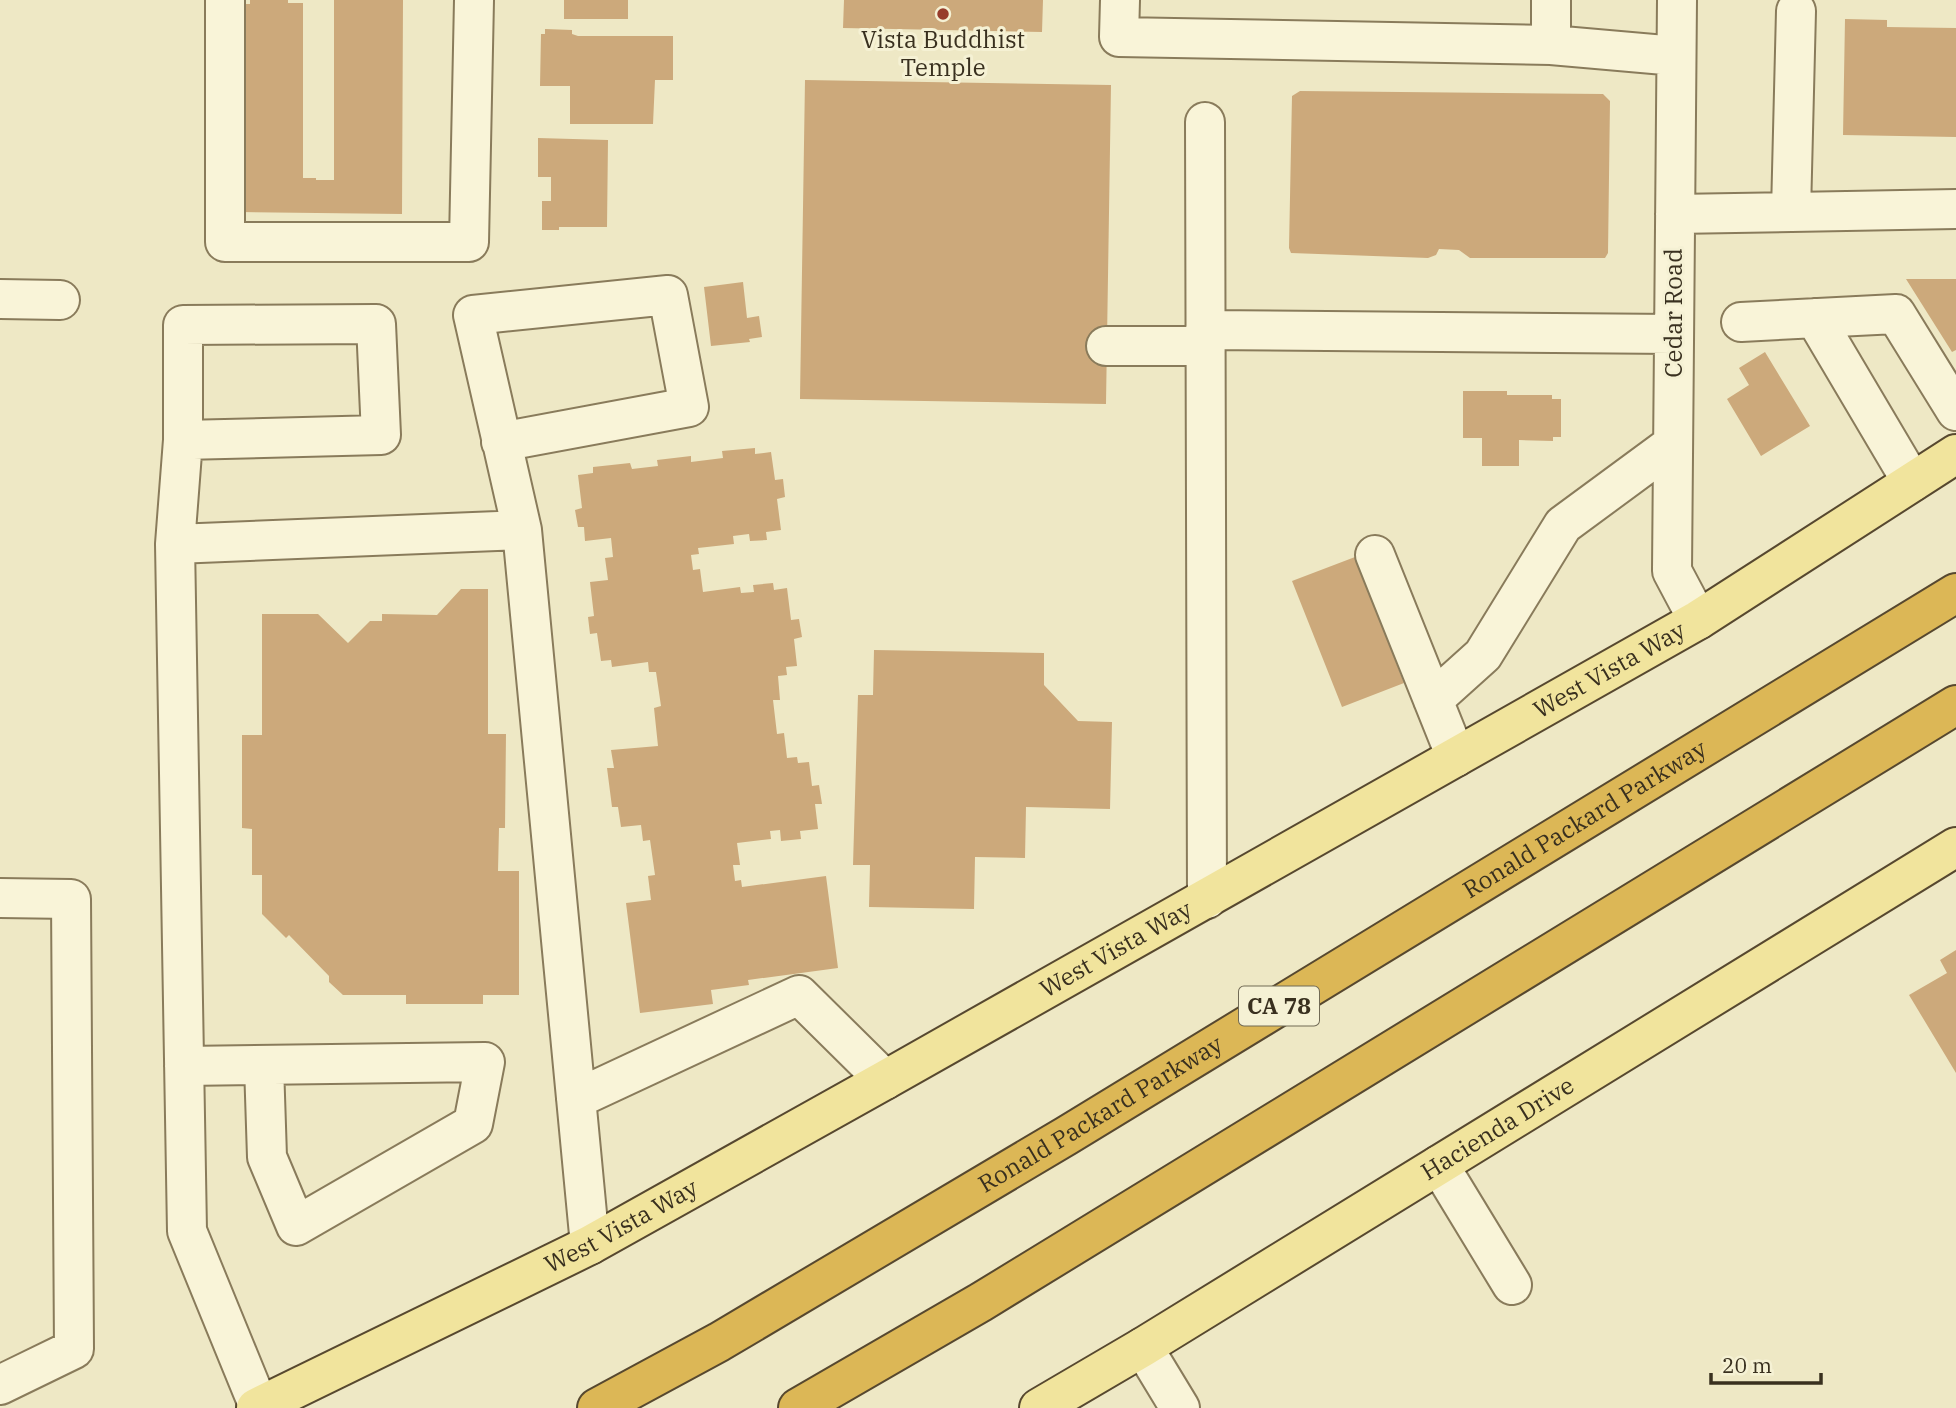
<svg xmlns="http://www.w3.org/2000/svg" width="1956" height="1408" viewBox="0 0 1956 1408" font-family="'IBM Plex Serif',serif">
<style>
.building{fill:#cca97b}
.lines{fill:none;stroke-linecap:round;stroke-linejoin:round}
.minor-casing{stroke:#897b5b;stroke-width:42}
.major-casing{stroke:#57482f;stroke-width:42}
.highway-casing{stroke:#57482f;stroke-width:42}
.minor{stroke:#f9f4d8;stroke-width:38}
.major{stroke:#f1e49d;stroke-width:38}
.highway{stroke:#dcb756;stroke-width:38}
.poi-dot{fill:#973c2b;stroke:#f5f1d4;stroke-width:2.5}
.labels{text-anchor:middle;stroke-width:6;stroke-linejoin:round;paint-order:stroke}
.shield{fill:#f5f1d4;stroke:#716a55;stroke-width:2}
.shield-label{font-size:23px;font-weight:bold;fill:#39301f}
.poi-label{font-size:24px;fill:#39301f;stroke:#f5f1d4}
.street-label{font-size:24px;fill:#39301f;stroke:#f5f1d4}
</style>
<rect width="100%" height="100%" fill="#eee8c5"/>
<path class="building" d="M250,0H288V3H303V178H316V180H334V0H403L402,214L239,212L235,4H250Z
M564,0H628V19H564Z
M844,0H1043L1042,32L843,28Z
M1845,19L1887,20V27L1956,28V137L1843,135Z
M545,29L572,30V34L578,36H673V80H655L653,124H570V86H540L541,34H545Z
M805,80L1111,85L1106,404L800,399Z
M1300,91L1603,94L1610,101L1608,253L1605,258H1470L1459,250L1439,249L1436,255L1428,258L1291,253L1289,248L1292,96Z
M538,138L608,140L607,227H559V230H542V201H551V177H538Z
M1906,279H1956V350L1952,352Z
M743,282L747,318L759,316L762,337L749,339L750,342L711,346L704,287Z
M1765,352L1810,426L1761,456L1727,399L1749,385L1739,368Z
M1463,391H1507V395H1552V399H1561V437H1553V441L1519,440V466H1482V438H1463Z
M755,448V454L771,452L775,480L783,479L785,497L777,499L781,530L766,532L767,540L750,541L749,534L733,536L734,544L698,548L699,554L691,555L693,570L700,569L703,592L740,587L741,593L754,592L753,585L773,583L774,590L787,588L791,620L799,619L802,637L794,639L797,666L786,667L787,675L778,676L780,700H773L777,734L784,733L787,758L797,757L798,763L809,762L812,786L819,785L822,804H815L818,829L800,831L801,839L781,841L780,830L770,831L771,839L737,843L740,865H733L735,881L741,880L742,887L826,876L838,968L748,980L749,985L711,990L713,1004L640,1013L626,903L651,900L648,876L655,875L650,840L643,841L641,825L621,827L618,807H612L607,768H614L611,750L658,746L654,708L661,706L656,672H649L648,662L612,667L611,660L601,661L597,633L590,634L588,617L594,616L590,582L608,580L605,558L613,557L611,538L585,541L584,527H578L575,510L582,508L578,475L593,473V467L630,463L632,469L658,466L657,460L691,456V462L723,458L722,451Z
M1355,557L1404,683L1342,707L1292,581Z
M461,589H488V734H506L505,828H499L498,871H519V995H483V1004H406V995H343L329,982V976L289,935L286,938L262,914V875H252V829L242,828V735H262V614H318L348,643L370,621H382V614L437,615Z
M874,650L1044,653V685L1078,721L1112,722L1110,809L1026,807L1025,858L975,857L974,909L869,907L870,865H853L858,695H873Z
M1956,950V1073L1909,995L1947,973L1940,960Z"/>
<g class="lines">
<g class="minor-casing">
<path id="minor" d="M225,0V242H469L474,0
M1120,0L1119,37L1551,45
M1551,0V45L1676,56
M1677,0L1672,571L1698,620
M1205,122L1207,899
M1791,212L1796,11
M1675,214L1956,209
M0,299L60,300
M1815,318L1912,482
M1741,322L1896,314L1956,411
M1205,330L1674,334
M1106,346H1205
M183,440L381,435L376,324L183,325V440L175,544L187,1231L259,1407
M501,442L689,407L668,295L473,315L522,530
M175,544L522,530L590,1245
M1375,555L1456,757
M1433,700L1483,655L1563,525L1673,444
M0,898L71,899L74,1349L0,1385
M184,1066L485,1062L473,1124L296,1226L267,1157L264,1065
M576,1099L799,995L885,1080
M1439,1165L1512,1285
M1143,1347L1180,1408"/>
</g>
<g class="major-casing">
<g id="major">
<path id="s1" d="M256,1408L590,1245L885,1080L1698,620L1956,454"/>
<path id="s2" d="M1039,1408L1143,1347L1956,847"/>
</g>
</g>
<g class="highway-casing">
<g id="highway">
<path id="s3" d="M597,1408L719,1342L1066,1136L1956,593"/>
<path d="M798,1408L981,1302L1956,705"/>
</g>
</g>
<use href="#minor" class="minor"/>
<use href="#major" class="major"/>
<use href="#highway" class="highway"/>
</g>
<circle class="poi-dot" cx="943" cy="14" r="7"/>
<g class="labels">
<rect class="shield" x="1239" y="986.5" width="80" height="39" rx="5"/>
<g class="shield-label">
<text x="1279" y="1014">CA 78</text>
</g>
<g class="poi-label">
<text x="943" y="48">Vista Buddhist<tspan x="943" dy="28">Temple</tspan></text>
</g>
<g class="street-label">
<text transform="translate(1674 313) rotate(-90)" y="8">Cedar Road</text>
<text dy="8" stroke="none"><textPath href="#s1" startOffset="1542">West Vista Way</textPath></text>
<text dy="8" stroke="none"><textPath href="#s3" startOffset="1150">Ronald Packard Parkway</textPath></text>
<text dy="8" stroke="none"><textPath href="#s1" startOffset="975">West Vista Way</textPath></text>
<text dy="8" stroke="none"><textPath href="#s3" startOffset="583">Ronald Packard Parkway</textPath></text>
<text dy="8" stroke="none"><textPath href="#s2" startOffset="537">Hacienda Drive</textPath></text>
<text dy="8" stroke="none"><textPath href="#s1" startOffset="408">West Vista Way</textPath></text>
</g>
</g>
<path d="M1711 1373v10h110v-10" fill="none" stroke="#39301f" stroke-width="3.5"/>
<text x="1722" y="1373" font-size="21" fill="#39301f" stroke="#f5f1d4" stroke-width="5" paint-order="stroke">20 m</text>
</svg>
